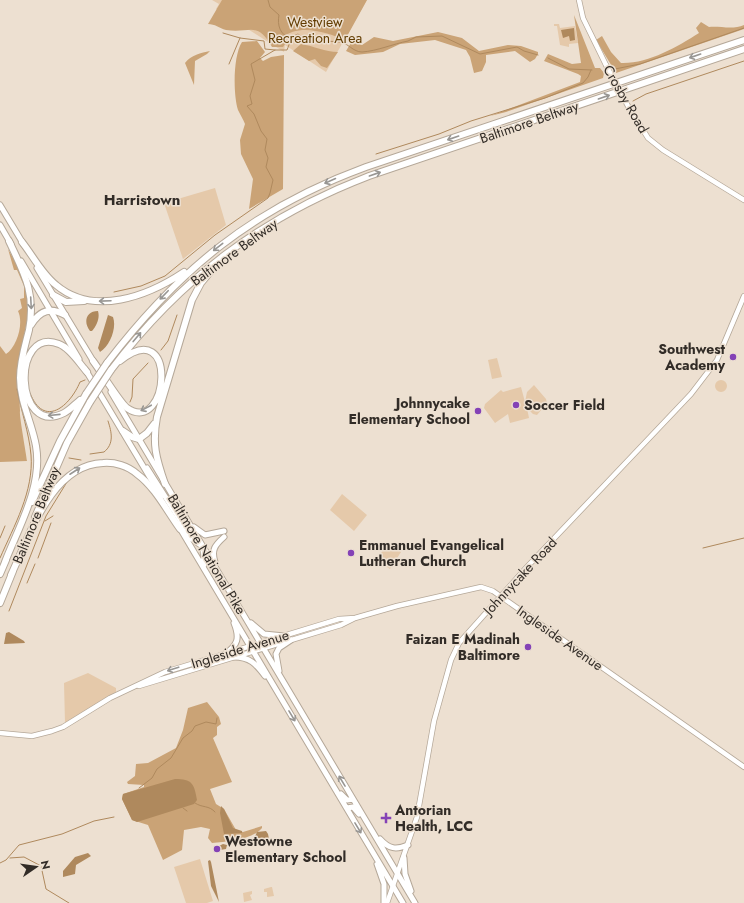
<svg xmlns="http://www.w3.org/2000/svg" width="744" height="903" viewBox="0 0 744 903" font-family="Jost,sans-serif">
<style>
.green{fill:#e5c9aa}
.forest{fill:#caa376}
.water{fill:#af895d}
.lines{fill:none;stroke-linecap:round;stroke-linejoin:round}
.stream{stroke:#af895d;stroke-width:1}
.secondary-casing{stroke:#b5a899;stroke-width:6}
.primary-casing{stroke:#b5a899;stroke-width:7}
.highway-casing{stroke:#b5a899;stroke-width:8}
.secondary{stroke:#fff;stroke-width:4.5}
.primary{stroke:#fff;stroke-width:5}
.highway{stroke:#fff;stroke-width:6}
.secondary-bridge-casing{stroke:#b5a899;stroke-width:6;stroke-linecap:butt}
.highway-bridge-casing{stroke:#b5a899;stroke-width:8;stroke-linecap:butt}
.secondary-bridge{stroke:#fff;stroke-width:4.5}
.highway-bridge{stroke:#fff;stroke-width:6}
.oneway{stroke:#989693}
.poi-dot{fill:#8442b6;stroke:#ede0d1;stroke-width:1.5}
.labels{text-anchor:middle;stroke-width:3;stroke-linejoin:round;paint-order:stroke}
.park-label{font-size:14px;fill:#623c01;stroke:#ede0d1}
.street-label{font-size:14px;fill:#322c27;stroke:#ede0d1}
.poi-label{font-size:14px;font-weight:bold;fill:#322c27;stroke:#ede0d1;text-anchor:start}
.neighbourhood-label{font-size:15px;font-weight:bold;fill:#322c27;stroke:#ede0d1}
</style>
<rect width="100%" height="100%" fill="#ede0d1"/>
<path class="green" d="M212,0H367L326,72L285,45L284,52L216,9L219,4Z
M554,24H559L560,28L575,26L578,43L569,44V47L560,45L557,26H554Z
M215,188L226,225L183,259L164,203Z
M497,358L502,377L492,379L488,360Z
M715 386a6 6 0 1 1 12 0a6 6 0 1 1-12 0Z
M534,385L546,399L547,403L537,415L533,414L527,408L529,418L510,423L508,414L495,423L484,408L485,404L501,390L503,392L521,387L525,402L527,392Z
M342,494L367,515L354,531L330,510Z
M390,543L401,552L390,569L384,565L385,562L378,558L387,544Z
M88,673L116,688V692L65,723L64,683Z
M200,859L213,901L207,903H186L174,867Z
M271,887H272L274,896L267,897V892H264V889Z
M252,891V894L250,895L252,900L244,902L243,893Z"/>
<path class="forest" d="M222,0H367L345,40C327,32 298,23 282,38L287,41L283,47H272C257,20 250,34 226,30C219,28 215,24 208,24Z
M574,15L595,68H600L604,73L603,78L506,112L490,116L580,82L581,76L578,74L544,61L548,54L572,64L581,63Z
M701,22L709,27C721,26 733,30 744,25V29L616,73L596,40L602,36L611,52L621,63C648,64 677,47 699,33L696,28Z
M438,32L462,38L479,51L508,45L521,46L538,52V54L535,59L530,62L515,51L486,55V62L482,71L474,73L470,57L466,50L435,40L400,44L383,52L355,55L346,51L352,41L362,45L374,37L393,41Z
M257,41L265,52L260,58L263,61L271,57L284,55L283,189L249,209L253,179L241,154L240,140L245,124C243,119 240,114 238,110C233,94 233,56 242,42Z
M301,44C314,46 325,52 338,52L327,68L321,66L315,59L309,61L293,51Z
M210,51L207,54L195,61L194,85L185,63C191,55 201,53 210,51Z
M8,249L20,270L29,296L28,316L18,366L20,411C19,415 26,452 27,461L0,462V346L6,354C17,347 24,323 18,311L22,308L20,299L24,298V286L17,270H14Z
M207,702L219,717L221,724L217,727V735L213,738L232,782L210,789L216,804L224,809L236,830L243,832L262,826V828C252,840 227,842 212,843L208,838L210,829L201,827L184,830L182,850L163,860L148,825L132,820L122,799L123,794L144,787V785L128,784L127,782L135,776L136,764L148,763L176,748L183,730L188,708Z"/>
<path class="water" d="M574,28L575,40L570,41L569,36L563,38L561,30Z
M98,311C100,318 97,325 92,331H90C83,322 86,311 98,311Z
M108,315L113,317C117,328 110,346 100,352L98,348Z
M9,632L24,641L25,643L4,644L6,633Z
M175,779C192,779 194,783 197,800L194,804L137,822L132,820L122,799L123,794Z
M221,806L224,809L233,828L242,831V833L224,834L220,813Z
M266,831L268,834L270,844L258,838L254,839L257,832Z
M223,844L227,845L226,849L214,851L215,848Z
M88,853L91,856L76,865L75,874L63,877V871L75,857Z
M210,860L211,862L219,902L211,886L208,861Z"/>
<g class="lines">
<path class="stream" d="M268,0L270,7L279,15C277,25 280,35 290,38
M223,33L240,38L264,41L265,49L275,50
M548,58L569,69L592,70
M229,64L240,38
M615,69L640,64L744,28
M633,101L646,94L744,61
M376,154L439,134L471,121L545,98L583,83L588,77L591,70
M114,292L141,286L165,276L215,235L268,198L270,193L273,180L266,167L268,158L265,150L267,139L261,131L254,114L247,106L252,104L250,96L255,80L251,64L275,50H287C290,43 290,37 298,34C308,44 328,40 340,42C348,43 353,52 362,52C377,51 393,44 408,41L416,37L442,36L480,54L517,47L524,51L538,55
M161,350L168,341L177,315
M30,393C44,429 70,406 80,382L85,380
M130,402L132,397L133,379L148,363
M90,454L104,452C114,444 112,433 108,421
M69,458L81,460
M45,521L53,516
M0,538L5,526
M703,548L744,538
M0,558C14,526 34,491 31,455C29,432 21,411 17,389
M38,558L51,523
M27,583L35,564
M9,611L46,516L67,482
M139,788L152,778L157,769L171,758L183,738L192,731L195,726L206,722L216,724L217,718
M195,803C202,808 209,805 215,812
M183,808L187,811
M10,858L24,857L41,866L46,889L69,903
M0,863L6,860L19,845L62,834L94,821L114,817"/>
<g class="secondary-casing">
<path id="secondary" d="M579,0L583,18L606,65
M628,106L648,138L663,150L744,200
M139,686L341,625L355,618
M0,733L32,736L52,731L63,727L110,698L165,672L339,619L355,618L397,606L481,587L493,591L744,767
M387,903L417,817L434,721L451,660L459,643L526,568L691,394L717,360L744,296"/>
</g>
<g class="primary-casing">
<path id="primary" d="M0,205L24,245
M0,225L11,244
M21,261L79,359
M37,268L95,364
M85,369L161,496
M111,392L415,903
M147,468L192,539L202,546
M178,525L403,903
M194,527L205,535L224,531
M203,547L204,565
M215,562C211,550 215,545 224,537
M251,623L264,634L284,636
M225,654C238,645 240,638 234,623
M234,657C250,657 256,664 265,676
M279,671L276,654L279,648L291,640
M341,794L347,800L353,799
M347,808L353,807L359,814
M380,839C389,849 396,850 408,845
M404,858L405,874L411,891
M377,864L384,884V903"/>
</g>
<g class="highway-casing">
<path id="highway" d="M22,242C33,256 42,274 56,285C94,317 148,296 184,272
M53,295L66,302L84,301
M31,325C40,310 51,307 65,315
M93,361C100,370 120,403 127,408C169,437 179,313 120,361
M107,363C179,269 254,208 366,167L744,40
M111,370C180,279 262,217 369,176L744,49
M80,400C75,404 70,410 64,413C14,438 11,325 59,344C70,348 79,363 87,372
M123,431L132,437L139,439L147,433L154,424
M165,484C156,458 152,444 157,417L192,300L201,283L215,266
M32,502L60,441L86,394
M35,517L67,443L90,402
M5,562C19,526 43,486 36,446C32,423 20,402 20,378C20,361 25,346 29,330C36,293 24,273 9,241
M0,574L6,560
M11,575C30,535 51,465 103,463C115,462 128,466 137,474C155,487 167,511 180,529
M0,603L13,571"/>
</g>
<use href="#secondary" class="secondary"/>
<use href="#primary" class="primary"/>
<use href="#highway" class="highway"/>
<g class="secondary-bridge-casing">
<path id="secondary-bridge" d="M606,65L628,106"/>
</g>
<g class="highway-bridge-casing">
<path id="highway-bridge" d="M86,394L107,363
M90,402L111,370"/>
</g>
<use href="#secondary-bridge" class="secondary-bridge"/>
<use href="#highway-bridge" class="highway-bridge"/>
</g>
<defs><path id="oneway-shaft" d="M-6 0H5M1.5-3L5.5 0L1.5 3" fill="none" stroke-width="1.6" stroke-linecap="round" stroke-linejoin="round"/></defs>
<g class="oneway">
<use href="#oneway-shaft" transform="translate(695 56) rotate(161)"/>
<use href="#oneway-shaft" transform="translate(604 97) rotate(-19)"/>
<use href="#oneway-shaft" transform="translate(453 138) rotate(161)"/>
<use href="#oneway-shaft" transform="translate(375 174) rotate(-19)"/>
<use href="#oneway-shaft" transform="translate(330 181) rotate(156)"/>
<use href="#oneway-shaft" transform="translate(218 247) rotate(142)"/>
<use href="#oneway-shaft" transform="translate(164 295) rotate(134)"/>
<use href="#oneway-shaft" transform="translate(105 301) rotate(178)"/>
<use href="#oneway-shaft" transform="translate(31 303) rotate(87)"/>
<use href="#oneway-shaft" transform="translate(137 337) rotate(-50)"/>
<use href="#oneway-shaft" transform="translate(146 408) rotate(152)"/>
<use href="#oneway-shaft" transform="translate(54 415) rotate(174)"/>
<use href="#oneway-shaft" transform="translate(75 471) rotate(-33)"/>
<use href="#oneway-shaft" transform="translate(173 669) rotate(162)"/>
<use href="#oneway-shaft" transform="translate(292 716) rotate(59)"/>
<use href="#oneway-shaft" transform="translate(342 781) rotate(-121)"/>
<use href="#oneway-shaft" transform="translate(358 828) rotate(59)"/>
</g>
<g class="poi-dot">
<circle cx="733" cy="357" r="4"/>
<circle cx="516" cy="405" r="4"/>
<circle cx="478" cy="411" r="4"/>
<circle cx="351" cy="553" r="4"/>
<circle cx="528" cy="647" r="4"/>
<path d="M384 812h4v4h4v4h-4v4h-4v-4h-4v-4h4z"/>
<circle cx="217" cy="849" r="4"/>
</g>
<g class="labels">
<g class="park-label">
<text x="315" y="27">Westview<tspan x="315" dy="16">Recreation Area</tspan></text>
</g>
<g class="street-label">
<text transform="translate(626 99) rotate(60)" y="5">Crosby Road</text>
<text transform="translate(529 122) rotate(-19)" y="5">Baltimore Beltway</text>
<text transform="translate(234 252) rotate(-36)" y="5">Baltimore Beltway</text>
<text transform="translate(36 515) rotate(-68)" y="5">Baltimore Beltway</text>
<text transform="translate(207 554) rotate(59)" y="5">Baltimore National Pike</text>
<text transform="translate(520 576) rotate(-47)" y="5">Johnnycake Road</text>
<text transform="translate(560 638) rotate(35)" y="5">Ingleside Avenue</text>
<text transform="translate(240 649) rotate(-17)" y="5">Ingleside Avenue</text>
</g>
<g class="poi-label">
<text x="725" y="354" text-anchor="end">Southwest<tspan x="725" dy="16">Academy</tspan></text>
<text x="470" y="408" text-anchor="end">Johnnycake<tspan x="470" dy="16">Elementary School</tspan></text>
<text x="524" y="410">Soccer Field</text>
<text x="359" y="550">Emmanuel Evangelical<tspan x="359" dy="16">Lutheran Church</tspan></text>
<text x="520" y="644" text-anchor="end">Faizan E Madinah<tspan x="520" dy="16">Baltimore</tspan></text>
<text x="395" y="815">Antorian<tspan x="395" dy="16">Health, LCC</tspan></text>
<text x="225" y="846">Westowne<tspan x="225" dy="16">Elementary School</tspan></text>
</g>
<g class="neighbourhood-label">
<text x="142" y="205">Harristown</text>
</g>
</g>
<g transform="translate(36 867) rotate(77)" stroke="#ede0d1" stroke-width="3" paint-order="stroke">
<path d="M0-3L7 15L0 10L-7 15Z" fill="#322c27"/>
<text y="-6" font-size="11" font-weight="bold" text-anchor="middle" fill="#322c27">N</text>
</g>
</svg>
